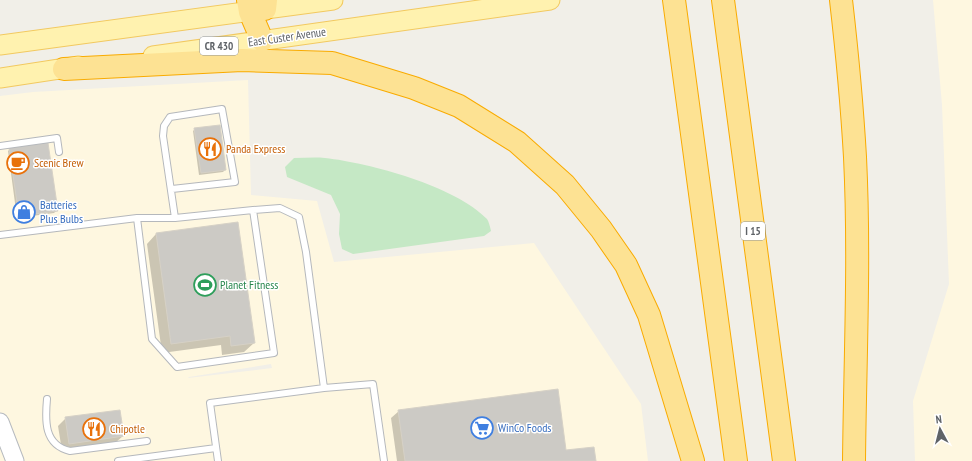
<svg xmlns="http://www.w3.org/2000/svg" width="972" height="461" viewBox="0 0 972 461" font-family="'PT Sans Narrow',sans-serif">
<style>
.commercial{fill:#fef7e0;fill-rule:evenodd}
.green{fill:#c5e8c5}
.shadow{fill:#0003}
.building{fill:#cccac5;stroke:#d6d1c6}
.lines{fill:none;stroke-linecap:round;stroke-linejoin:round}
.lane-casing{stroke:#b5b8bc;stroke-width:8}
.secondary-casing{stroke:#b6babf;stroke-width:19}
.primary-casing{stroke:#f2c960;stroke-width:21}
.highway-casing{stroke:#f9ab00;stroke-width:24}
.lane{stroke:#fff;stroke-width:6}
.secondary{stroke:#fff;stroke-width:17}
.primary{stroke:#fff2af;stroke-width:19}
.highway{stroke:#fde293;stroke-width:22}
.labels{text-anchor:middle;stroke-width:3;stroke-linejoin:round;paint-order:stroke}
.shield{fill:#fff;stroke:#8f9295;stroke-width:1}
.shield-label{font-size:11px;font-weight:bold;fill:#5f6368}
.street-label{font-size:12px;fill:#5f6368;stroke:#fff}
.food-label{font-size:12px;fill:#c56008;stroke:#fff;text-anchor:start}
.shop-label{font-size:12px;fill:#366cbe;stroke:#fff;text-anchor:start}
.leisure-label{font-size:12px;fill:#27864d;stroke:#fff;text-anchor:start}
</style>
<rect width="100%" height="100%" fill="#f1efe8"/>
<path class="commercial" d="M933,0H972V461H915L913,401L949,284L942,105Z
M248,80L251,195L317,201L334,262L534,243L641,404L648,461H0V96L33,92ZM271,364L272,368L188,378L189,377Z"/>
<path class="green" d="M294,158C304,158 315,157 325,158C370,163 455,186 487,219C489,222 490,227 491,231L484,236L353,254L342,249L339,234L340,214L331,195L287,177L285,167Z"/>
<path class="shadow" d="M195,129L225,170L223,172L199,175L193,131Z
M10,149L57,210L54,213L17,218L8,151Z
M156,234L254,343L244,352L222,355L221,345L162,353L147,244Z
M399,411L565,451L595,461H397L391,418Z
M66,418L123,436L115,443L62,451L58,426Z"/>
<path class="building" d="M220,125L226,170L201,173L194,128Z
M48,143L58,211L19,216L9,148Z
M238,222L255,343L231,346L230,336L171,344L156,233Z
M558,389L566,450L594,447L596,461H405L398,410Z
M120,410L124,436L69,444L65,417Z"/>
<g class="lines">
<g class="lane-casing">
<path id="lane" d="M0,146L57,138L59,152
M253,210L280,208L299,217L306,252L324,388
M137,218L152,339L177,367L274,353L253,210L175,218
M0,235L137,218H175L163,136L164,126L170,117L222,109L235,182L172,189
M47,399C45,421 44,445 70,451L147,441
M118,461L216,448
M218,461L210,403L324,388L373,384L384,461"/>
</g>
<g class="secondary-casing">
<path id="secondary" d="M0,422L15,461"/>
</g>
<g class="primary-casing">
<path id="primary" d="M0,45L333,0
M153,56L550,0
M0,78L79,66"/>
</g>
<g class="highway-casing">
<path id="highway" d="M248,0L250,12L262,40
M674,0L736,461
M723,0L784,461
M841,0C847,52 852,105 855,157C860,258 855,360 854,461
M265,9L266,0
M64,69L242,60L332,63L414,88L459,106L517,142L565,185L601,229L626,265L649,315L693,461"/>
</g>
<use href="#lane" class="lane"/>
<use href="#secondary" class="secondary"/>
<use href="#primary" class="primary"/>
<use href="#highway" class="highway"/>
</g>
<defs>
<g id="restaurant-ring" transform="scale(1.15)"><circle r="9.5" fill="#fff" stroke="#e8710a" stroke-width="1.5"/><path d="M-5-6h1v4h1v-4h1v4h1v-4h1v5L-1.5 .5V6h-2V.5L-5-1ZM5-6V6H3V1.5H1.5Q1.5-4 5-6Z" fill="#e8710a"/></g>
<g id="cafe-ring" transform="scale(1.15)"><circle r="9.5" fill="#fff" stroke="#e8710a" stroke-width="1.5"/><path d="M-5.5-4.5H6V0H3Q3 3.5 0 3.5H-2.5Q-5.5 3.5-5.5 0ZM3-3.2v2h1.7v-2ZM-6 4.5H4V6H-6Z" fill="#e8710a"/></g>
<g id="shop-ring" transform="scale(1.15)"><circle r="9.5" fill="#fff" stroke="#3f7fe0" stroke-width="1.5"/><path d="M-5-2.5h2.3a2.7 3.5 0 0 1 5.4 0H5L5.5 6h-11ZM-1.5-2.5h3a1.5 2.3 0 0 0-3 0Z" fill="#3f7fe0"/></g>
<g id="stadium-ring" transform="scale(1.15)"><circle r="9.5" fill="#fff" stroke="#2e9e5b" stroke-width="1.5"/><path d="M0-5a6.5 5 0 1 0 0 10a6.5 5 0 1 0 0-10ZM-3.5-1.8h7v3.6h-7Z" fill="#2e9e5b"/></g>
<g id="supermarket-ring" transform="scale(1.15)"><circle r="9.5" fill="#fff" stroke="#3f7fe0" stroke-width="1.5"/><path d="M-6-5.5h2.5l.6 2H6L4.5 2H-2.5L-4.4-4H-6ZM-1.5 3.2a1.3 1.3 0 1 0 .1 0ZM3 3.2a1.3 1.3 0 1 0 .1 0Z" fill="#3f7fe0"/></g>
</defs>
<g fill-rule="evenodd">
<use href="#restaurant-ring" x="210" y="149"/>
<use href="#cafe-ring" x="18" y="163"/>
<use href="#shop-ring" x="24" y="212"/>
<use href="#stadium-ring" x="205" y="285"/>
<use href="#supermarket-ring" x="482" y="428"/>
<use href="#restaurant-ring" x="94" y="429"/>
</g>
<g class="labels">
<g class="shield">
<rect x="200" y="37" width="38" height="18" rx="3"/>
<rect x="741" y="222" width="24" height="18" rx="3"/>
</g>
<g class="shield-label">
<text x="219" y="50">CR 430</text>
<text x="753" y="235">I 15</text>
</g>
<g class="street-label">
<text transform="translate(287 37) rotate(-8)" y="4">East Custer Avenue</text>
</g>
<g class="food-label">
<text x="226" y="153">Panda Express</text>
<text x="34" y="167">Scenic Brew</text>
<text x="110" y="433">Chipotle</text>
</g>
<g class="shop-label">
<text x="40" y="209">Batteries<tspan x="40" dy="14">Plus Bulbs</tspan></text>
<text x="498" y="432">WinCo Foods</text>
</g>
<g class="leisure-label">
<text x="220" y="289">Planet Fitness</text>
</g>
</g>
<g transform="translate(940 429) rotate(353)" stroke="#ffffff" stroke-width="3" paint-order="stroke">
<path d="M0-3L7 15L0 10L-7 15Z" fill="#5f6368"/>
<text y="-6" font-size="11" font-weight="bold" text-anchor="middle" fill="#5f6368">N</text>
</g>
</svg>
